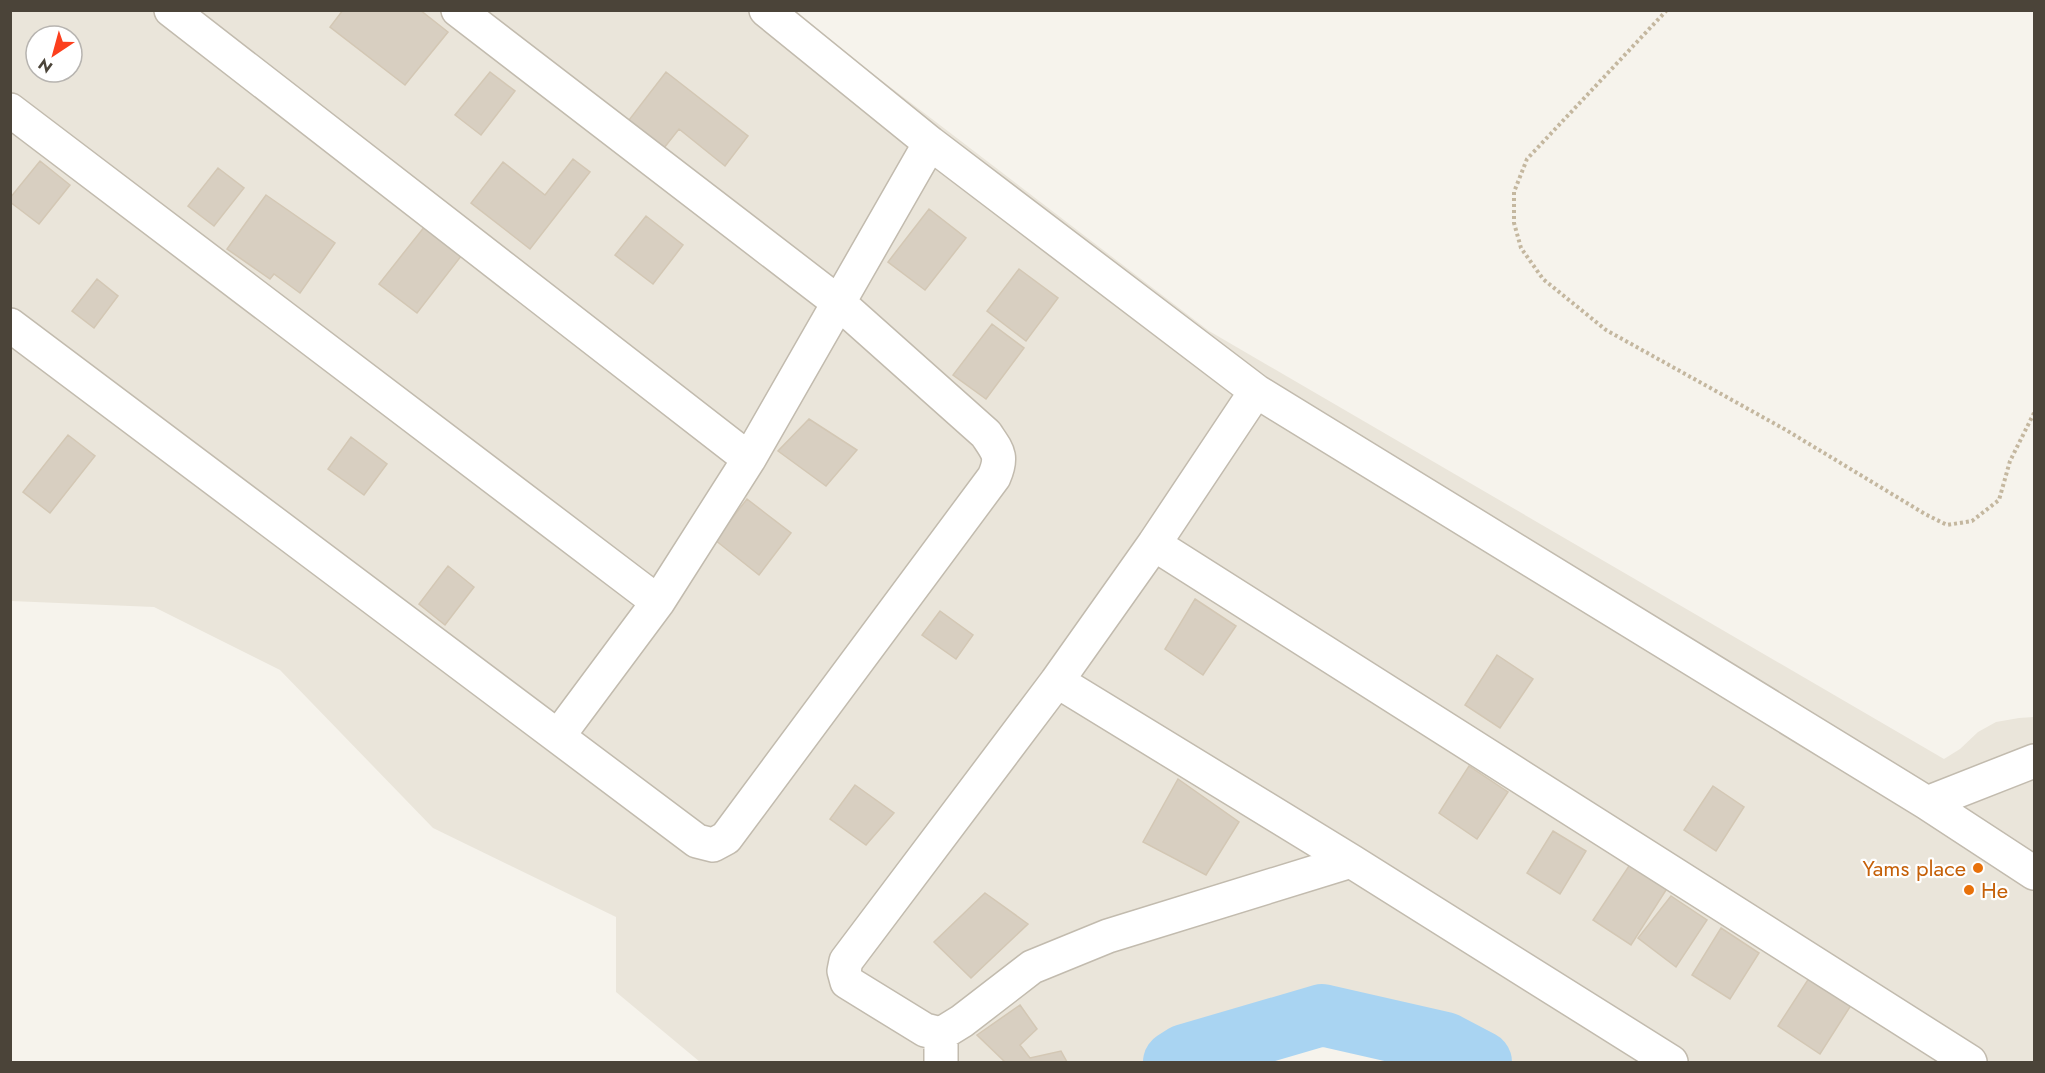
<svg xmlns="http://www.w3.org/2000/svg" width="2045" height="1073" viewBox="0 0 2045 1073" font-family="Jost,sans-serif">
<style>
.residential{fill:#eae5da;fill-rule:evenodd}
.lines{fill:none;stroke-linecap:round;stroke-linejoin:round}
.river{stroke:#a9d4f2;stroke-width:62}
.building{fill:#d8cfc1;stroke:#d3c7b4;stroke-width:1.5}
.minor-casing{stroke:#c2bbae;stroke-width:36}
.path{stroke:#c4b79f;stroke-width:4;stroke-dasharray:3 3;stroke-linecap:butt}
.minor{stroke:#fff;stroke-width:33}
.food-dot{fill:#e8710a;stroke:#fff;stroke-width:2}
.labels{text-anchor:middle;stroke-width:4.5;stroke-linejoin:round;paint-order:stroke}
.food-label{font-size:22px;fill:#c56008;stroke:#fff;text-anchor:end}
</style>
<rect width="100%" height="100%" fill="#f6f3ec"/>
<path class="residential" d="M11,11H796L864,67L1209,331L1944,759L1960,749L1978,732L1996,722L2019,718L2034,717V1062H1481L1445,1043L1322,1015L1185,1055L1174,1062H700L616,992V917L433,828L280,670L154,607L11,601ZM36,36H72V72H36Z"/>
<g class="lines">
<path class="river" d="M1174,1062L1185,1055L1322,1015L1445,1043L1481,1062"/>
</g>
<path class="building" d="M343,10H420L448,32L405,85L330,27Z
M490,72L515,91L481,135L455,115Z
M666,72L748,136L725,166L679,129L664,148L629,120Z
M573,159L590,172L530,249L471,203L503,162L545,195Z
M40,161L70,185L39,224L10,202V198Z
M218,168L244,188L214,226L188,206Z
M266,195L335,243L300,293L274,274L270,279L227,249Z
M929,209L966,238L925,290L888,262Z
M646,216L683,245L653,284L615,255Z
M425,226L462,255L417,313L379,284Z
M1019,269L1058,298L1026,341L987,311Z
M97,279L118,296L94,328L72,311Z
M992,324L1024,348L986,399L953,375Z
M809,419L857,450L826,486L778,451Z
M68,435L95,456L50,513L23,492Z
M351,437L387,464L364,495L328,469Z
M747,499L791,533L759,575L715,540Z
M448,566L474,587L445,625L419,604Z
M1195,599L1236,626L1203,675L1165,649Z
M940,611L973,635L956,659L922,635Z
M1497,655L1533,679L1500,728L1465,705Z
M1469,766L1508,792L1477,839L1439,813Z
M1178,779L1239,822L1206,875L1143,842Z
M855,785L894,813L866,845L830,819Z
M1713,786L1744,807L1716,851L1684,830Z
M1553,831L1586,851L1560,894L1527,873Z
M1631,863L1668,887L1631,945L1593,920Z
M985,893L1028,924L971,978L934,942Z
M1671,896L1707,920L1676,967L1638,938Z
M1721,928L1759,953L1730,999L1692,975Z
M1813,972L1855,999L1820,1054L1778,1026Z
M1020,1005L1037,1029L1020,1045L1030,1058L1061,1051L1067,1062H1005L977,1035Z"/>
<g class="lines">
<g class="minor-casing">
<path id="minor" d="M171,10L749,459
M766,10L930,143L1256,391
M10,110L658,602
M10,325L697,841L713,845L726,838L994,477C1003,456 998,452 986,434L839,303L458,10
M1154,544L1970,1062
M1057,681L846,961L844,971L847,982L925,1030L941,1034L962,1021L1032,967L1108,936L1351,861
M559,735L658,602L749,459L930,143
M1927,803L2034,873
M941,1034V1062
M1671,1062L1351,861L1057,681L1154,544L1256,391L1927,803L2034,761"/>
</g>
<path class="path" d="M1667,10L1527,159L1514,192V223L1521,248L1543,279L1606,330L1786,430L1925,514L1947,525L1972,521L1999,500L2010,461L2034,413"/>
<use href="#minor" class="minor"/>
</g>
<g class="food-dot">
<circle cx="1978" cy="868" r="6"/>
<circle cx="1969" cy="890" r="6"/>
</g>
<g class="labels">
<g class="food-label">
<text x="1966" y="876">Yams place</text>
<text x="1981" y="898" text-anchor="start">He</text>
</g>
</g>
<rect width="2045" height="1073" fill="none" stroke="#4b4439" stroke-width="24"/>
<g transform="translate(54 54) rotate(216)"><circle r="28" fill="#ffffff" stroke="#b7b4b0" stroke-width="1.5"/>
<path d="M0-4.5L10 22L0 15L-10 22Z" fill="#fc3f1d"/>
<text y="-9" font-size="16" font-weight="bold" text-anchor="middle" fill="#4b4439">N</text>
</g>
</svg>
